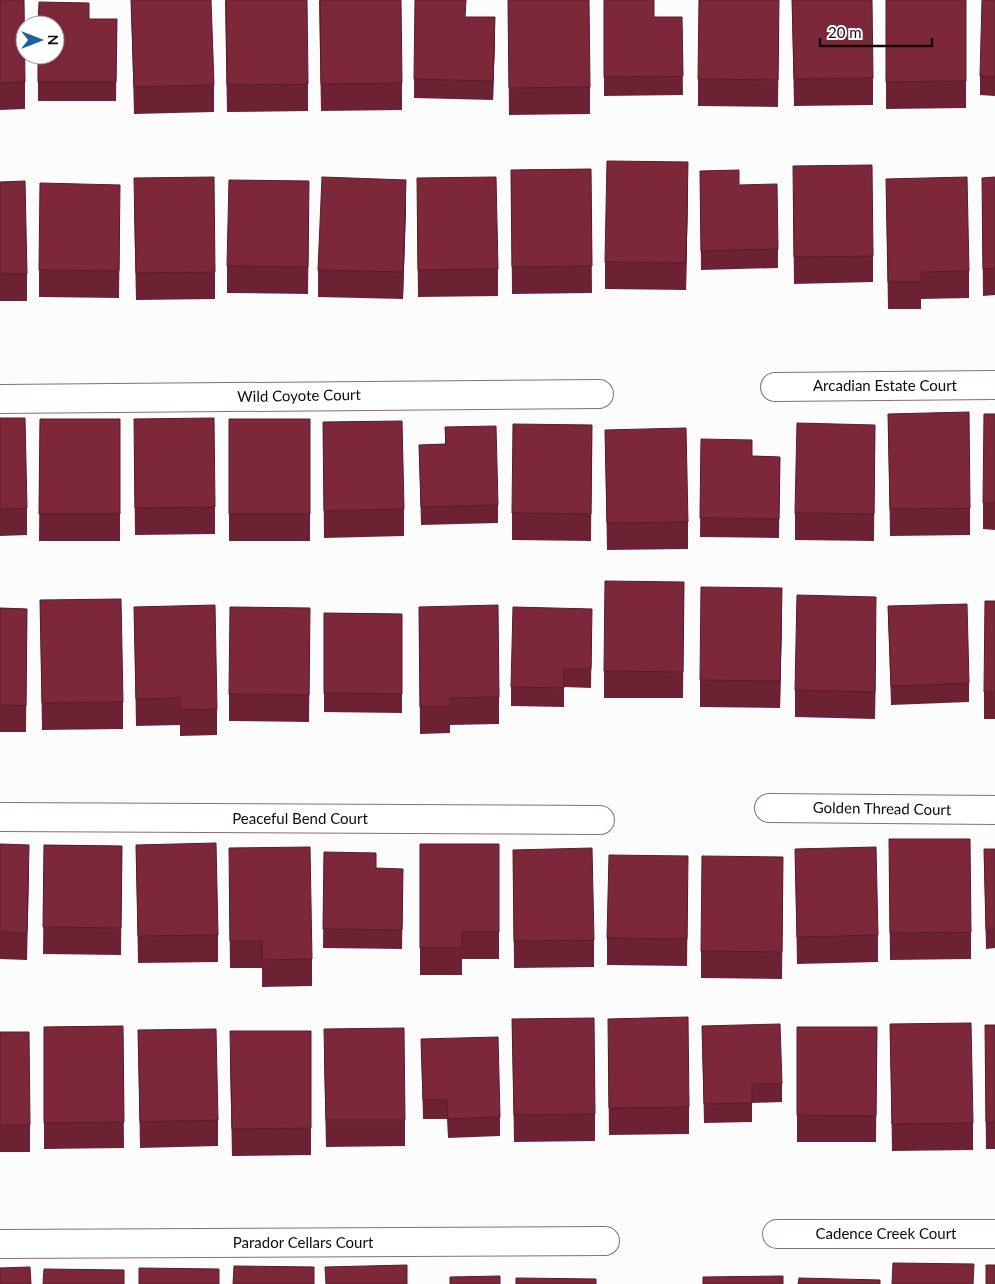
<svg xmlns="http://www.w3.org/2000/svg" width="995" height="1284" viewBox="0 0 995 1284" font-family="Lato,sans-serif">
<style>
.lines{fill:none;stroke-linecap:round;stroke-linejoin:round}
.street-casing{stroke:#8f6b6f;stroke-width:30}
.street{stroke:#fff;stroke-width:28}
.wall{fill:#6c2232}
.shaded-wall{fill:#581c29}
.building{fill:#7d283a;stroke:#581c29}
.labels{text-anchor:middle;stroke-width:5;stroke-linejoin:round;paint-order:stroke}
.street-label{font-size:15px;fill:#150809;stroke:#fff}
</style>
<rect width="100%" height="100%" fill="#fcfcfc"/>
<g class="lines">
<g class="street-casing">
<path id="street" d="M775,387L995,385
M0,399L599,394
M769,808L995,810
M0,817L600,820
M777,1234H995
M0,1244L605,1241"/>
</g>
<use href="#street" class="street"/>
</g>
<path class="wall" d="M0,0L25,82V109L0,110Z
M131,0L214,85V112L134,114Z
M225,0L308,84V111L227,112Z
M319,0L402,83V110L321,111Z
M508,0L590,87V114L509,115Z
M604,0L654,17H682L683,95L604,96Z
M792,0L873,78V105L794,106Z
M886,0H966V108L886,109Z
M995,0V96L980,95V76Z
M466,17L495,36L493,100L414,98V79Z
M89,19H117L116,101H38V55Z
M779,22L778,107L698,106V79Z
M591,169L592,293L512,294L511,170Z
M700,171L778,249V268L701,270Z
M995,177V295L983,296L982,204Z
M886,179L969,271V298L921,299V309H888Z
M0,182L27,274V301H0Z
M688,189L686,290L605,289V262Z
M793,193L873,256V282L794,284Z
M134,204L215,272V299L136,300Z
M417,205L498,269V296L418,297Z
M406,207L403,299L318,297V270Z
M309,208L308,294L227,293V266Z
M120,212L119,298L39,297V270Z
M888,414L970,508V535L890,536Z
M995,414V530L983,529V503Z
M0,418L27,508V535L0,536Z
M40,419H120V541H39Z
M229,419H310V541H229Z
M323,422L404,509V536L324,538Z
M592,425L591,541L512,540V513Z
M875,425L874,541L795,540V513Z
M445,427L498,505V523L421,525L419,445L445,444Z
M605,430L688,522V549L607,550Z
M701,439L752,456L780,457L779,538L700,537Z
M134,445L215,507V534L135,535Z
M684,582L683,698H604V671Z
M40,600L123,702V729L42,730Z
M995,601V719H984V692Z
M888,606L969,683V702L891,705Z
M134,607L217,709V735L180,736V725L136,726Z
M419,607L499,697V724L450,725V733L420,734Z
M0,608L27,609L26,732H0Z
M324,613L402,614V713L324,712Z
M782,615L780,708L700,707V680Z
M876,624L875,719L795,717V690Z
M592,628L591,688L564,687V707L511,706V687Z
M310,635L309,722L229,721V694Z
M0,844L29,872L27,960L0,959Z
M420,844H499V959H462V975H420Z
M44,845L122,846L121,955L43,954Z
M136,845L218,935V962L138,963Z
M795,849L878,935V962L797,964Z
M984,849H995V948L986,949Z
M513,850L594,940V967L514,968Z
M324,852L376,868L403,888L402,949L323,948Z
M889,866L971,932V959L890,960Z
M229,875L312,959V986L262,987V968H230Z
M688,883L687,966L607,965V938Z
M783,884L782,979L701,978V951Z
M512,1019L595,1114V1141L514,1142Z
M890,1024L973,1123V1150L892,1151Z
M995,1025V1149H986L985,1052Z
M123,1026L124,1148L44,1149V1027Z
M702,1026L782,1084V1102L752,1103V1122L704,1123Z
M797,1027H877L876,1142H797Z
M138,1030L218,1120V1146L140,1148Z
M311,1031V1155L232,1156L230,1058Z
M0,1032L30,1125V1152H0Z
M421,1039L500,1117V1136L448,1138L447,1119H423Z
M608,1046L689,1107V1134L609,1135Z
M324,1056L405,1120V1146L326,1147Z"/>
<path class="shaded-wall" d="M495,17V36L493,100V81Z
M688,162V189L686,290V263Z
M406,180V207L403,299V272Z
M782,588V615L780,708V681Z
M876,597V624L875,719V692Z"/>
<path class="building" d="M0,0H24L25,82L0,83Z
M131,0H211L214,85L134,87Z
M226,0H307L308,84L227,85Z
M320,0H401L402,83L321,84Z
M415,0H466L465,17H495L493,81L414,79Z
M508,0H589L590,87L509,88Z
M604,0H654V17H682L683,76L604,77Z
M699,0H779L778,80L698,79Z
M792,0H872L873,78L794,79Z
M886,0H966V81L886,82Z
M982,0H995V77L980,76Z
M39,2L89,3V19H117L116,82H38V55H55V25H38Z
M607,161L688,162L686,263L605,262Z
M872,165L873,256L794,257L793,166Z
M591,169L592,266L512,267L511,170Z
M739,170V185L777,184L778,249L701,251L700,171Z
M214,177L215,272L136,273L134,178Z
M322,177L406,180L403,272L318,270Z
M496,177L498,269L418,270L417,178Z
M967,177L969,271L921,272V282H888L886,179Z
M995,177V268L983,269L982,178Z
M229,180L309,181L308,267L227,266Z
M25,181L27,274H0V182Z
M40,183L120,185L119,271L39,270Z
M969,412L970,508L890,509L888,414Z
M984,414H995V503H983Z
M0,418H25L27,508L0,509Z
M214,418L215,507L135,508L134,419Z
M40,419H120V514H39Z
M229,419H310V514H229Z
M402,421L404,509L324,511L323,422Z
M797,423L875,425L874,514L795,513Z
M513,424L592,425L591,514L512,513Z
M496,426L498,505L421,507L419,445L446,444L445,427Z
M686,428L688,522L607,523L605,430Z
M701,439L752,440V456L780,457L779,519L700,518Z
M605,581L684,582L683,672L604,671Z
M701,587L782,588L780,681L700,680Z
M797,595L876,597L875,692L795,690Z
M121,599L123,702L42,703L40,600Z
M985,601H995V692H984Z
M967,604L969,683L891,686L888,606Z
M215,605L217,709L180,710V698L136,699L134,607Z
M498,605L499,697L450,698V707H420L419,607Z
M230,607L310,608L309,695L229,694Z
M513,607L592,609L591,669H564V688L511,687Z
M0,608L27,609L26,706L0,705Z
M324,613L402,614V694L324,693Z
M889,839H970L971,932L890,933Z
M216,843L218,935L138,936L136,845Z
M0,844L29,845L27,933L0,932Z
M420,844H499V932H462V948H420Z
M44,845L122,846L121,928L43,927Z
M310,847L312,959L262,960V941H230L229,848Z
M876,847L878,935L797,937L795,849Z
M592,848L594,940L514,941L513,850Z
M984,849H995V929L986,930Z
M324,852L376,853V868L403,869L402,930L323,929Z
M609,855L688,856L687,939L607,938Z
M702,856L783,857L782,952L701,951Z
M688,1017L689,1107L609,1108L608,1019Z
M594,1018L595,1114L514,1115L512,1019Z
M971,1023L973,1123L892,1124L890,1024Z
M780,1024L782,1084H752V1103L704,1104L702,1026Z
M985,1025H995V1122H986Z
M123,1026L124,1122L44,1123V1027Z
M797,1027H877L876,1116L797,1115Z
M404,1028L405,1120H326L324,1029Z
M216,1029L218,1120L140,1122L138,1030Z
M230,1031H311V1128L232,1129Z
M0,1032H29L30,1125H0Z
M498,1037L500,1117L448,1119L447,1100H423L421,1039Z
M893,1263L974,1264L973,1284H892Z
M407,1265V1284H326L325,1267Z
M986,1265H995V1284H986Z
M234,1266L314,1267V1284H233Z
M30,1267L31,1284H0V1268Z
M139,1268L219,1269V1284H139Z
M44,1269L124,1270V1284H43Z
M500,1276V1284H450V1277Z
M783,1276V1284H703V1277Z
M516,1278L596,1279V1284H516Z
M799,1278L880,1280V1284H798Z"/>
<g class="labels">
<g class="street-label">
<text x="885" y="391">Arcadian Estate Court</text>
<text transform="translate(299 396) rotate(-1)" y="5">Wild Coyote Court</text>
<text transform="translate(882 809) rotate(1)" y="5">Golden Thread Court</text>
<text x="300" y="824">Peaceful Bend Court</text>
<text x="886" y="1239">Cadence Creek Court</text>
<text x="303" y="1248">Parador Cellars Court</text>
</g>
</g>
<g transform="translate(40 40) rotate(90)"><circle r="24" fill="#ffffff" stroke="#a19c9d"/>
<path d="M0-4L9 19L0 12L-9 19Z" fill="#1d6296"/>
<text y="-8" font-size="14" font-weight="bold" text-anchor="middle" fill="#150809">N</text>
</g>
<path d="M820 38v8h112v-8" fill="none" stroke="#150809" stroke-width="2.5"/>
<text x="828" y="38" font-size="15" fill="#150809" stroke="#ffffff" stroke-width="4" paint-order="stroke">20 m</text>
</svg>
